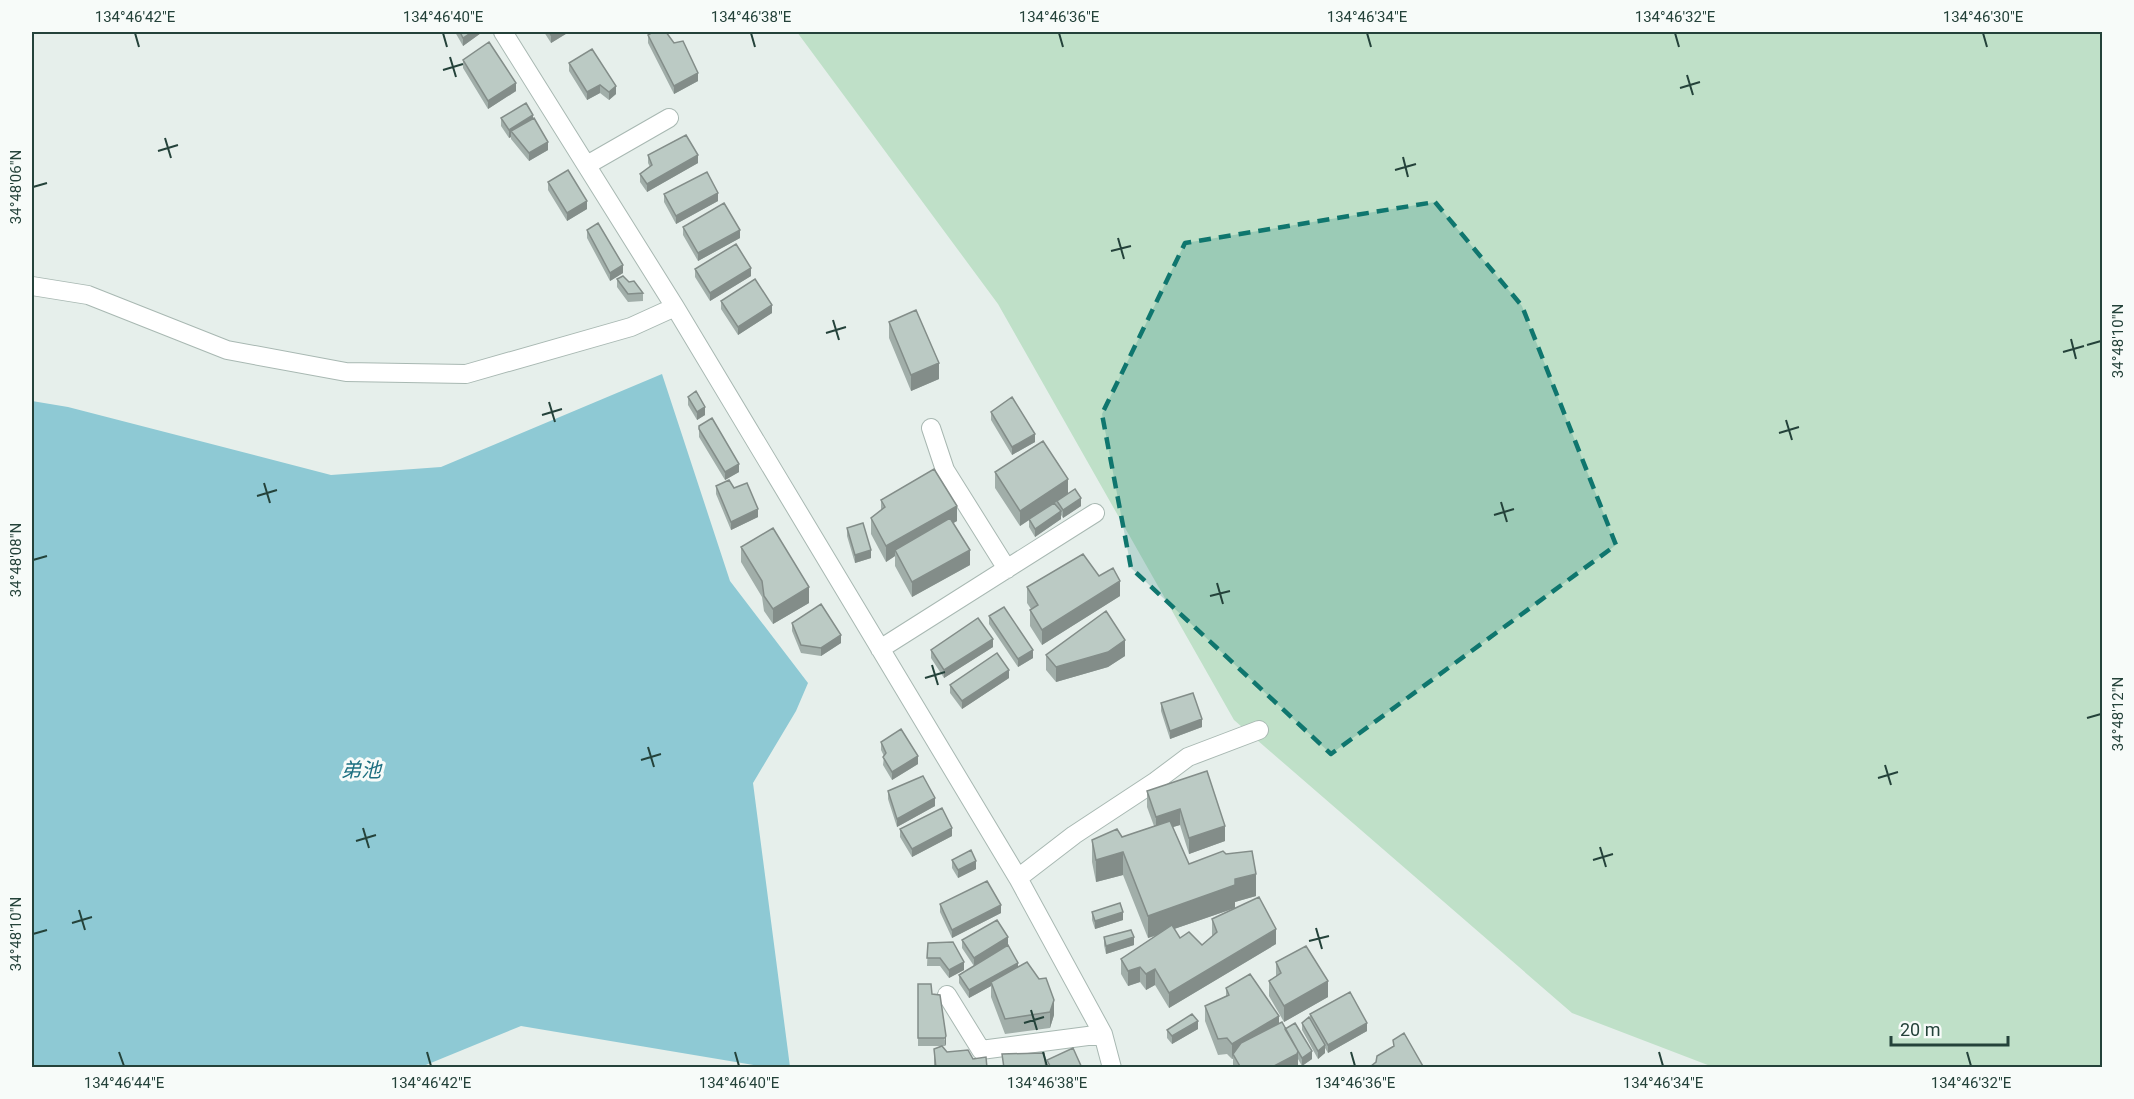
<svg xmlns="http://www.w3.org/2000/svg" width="2134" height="1099" viewBox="0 0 2134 1099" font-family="Roboto,'Noto Sans JP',sans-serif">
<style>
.green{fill:#bfe0c8}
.water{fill:#8ec9d4}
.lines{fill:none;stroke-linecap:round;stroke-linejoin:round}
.minor-casing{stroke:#a8b8b2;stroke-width:20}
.minor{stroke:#fff;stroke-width:18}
.wall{fill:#a1aea9}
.shaded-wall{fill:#838d89}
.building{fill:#bbcac4;stroke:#838d89;stroke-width:1.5}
.marked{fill:#0f766e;fill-opacity:0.2;stroke:#0f766e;stroke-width:4.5;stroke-dasharray:12 8;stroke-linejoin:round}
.ticks{fill:none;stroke:#24423a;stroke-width:2}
.labels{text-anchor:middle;stroke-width:6;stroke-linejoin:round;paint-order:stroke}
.water-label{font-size:20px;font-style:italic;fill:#1c6f80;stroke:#f7fbf9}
.neatline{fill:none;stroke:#24423a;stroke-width:2}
.ticks-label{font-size:15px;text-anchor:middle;fill:#24423a}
</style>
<rect width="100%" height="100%" fill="#e6efeb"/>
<path class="green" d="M797,32H2102V1067H1713L1572,1013L1234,720L998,304Z"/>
<path class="water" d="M662,374L730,581L808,683L796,711L753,783L790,1067H766L521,1026L421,1067H32V401L68,407L331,475L441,467Z"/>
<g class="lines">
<g class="minor-casing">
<path id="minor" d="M503,32L675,307L1018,878L1103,1034L1112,1068
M587,165L669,118
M32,286L88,295L227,350L346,372L466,374L631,327L675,307
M931,428L945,470L1007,569
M880,649L1095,513
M1018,878L1074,835L1156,781L1188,757L1259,730
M947,995L981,1050L1103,1034"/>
</g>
<use href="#minor" class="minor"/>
</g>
<path class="wall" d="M455,32H481V33L463,46Z
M544,32H569L551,43Z
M648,35L698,81L674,94L648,43Z
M463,60L516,91L488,109L463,68Z
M569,63L616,94L609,100L600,93L587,100L569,71Z
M501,118L533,119L548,150L529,161L511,139V137L509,138L501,126Z
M648,155L698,163L647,192L640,182V174L650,167L648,163Z
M548,182L587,209L567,221L548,190Z
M664,194L718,201L676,224L664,202Z
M683,227L740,238L698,261L683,235Z
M587,230L623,273L610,281L587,238Z
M695,269L751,276L710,301L695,277Z
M617,279L629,282L643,293V301L628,302L617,287Z
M721,301L772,313L738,335L721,309Z
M889,322L939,379L911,391L889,338Z
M688,397L705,415L697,420L688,405Z
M991,412L1035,442L1012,455L991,420Z
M699,426L739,472L725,480L699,437Z
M995,472L1068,494L1081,506L1063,518L1061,515V519L1035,537L1029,527V520L1020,526L995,488Z
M716,486L734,488L758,517L731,530L716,494Z
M881,500L957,521L953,523L970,565L912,597L895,566V556L886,562L871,534V518L881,511Z
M847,528L871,558L855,563L847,536Z
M741,547L809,603L773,624L764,611L762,597L741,562Z
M1099,576L1120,596L1042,645L1030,626V610L1031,609L1027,603V587Z
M989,616L1033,658L1018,667L989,624Z
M792,623L841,643L821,656L801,653L792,631Z
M993,647L944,678L931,658V650Z
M1046,655L1125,656L1108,667L1056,682L1046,670Z
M1009,678L962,709L950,693V685Z
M1161,703L1202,727L1170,739L1161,711Z
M881,742L918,764L892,780L883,765L884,756L881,750Z
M1207,771L1225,841L1189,854L1180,825L1173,827L1189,864L1256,896L1235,902V908L1174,929L1180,938L1202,945L1212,936V919L1276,944L1169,1008L1155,985L1146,990L1140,982L1128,986L1121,974V959L1155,936L1148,938L1123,875L1096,882L1092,862V840L1122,837L1154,826L1147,807V791Z
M888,791L935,806L897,827L888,799Z
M900,829L952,836L912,857L900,837Z
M952,860L976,869L958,878L952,868Z
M940,904L1001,913L952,938L940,912Z
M1092,912L1123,920L1095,929L1092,920Z
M1104,937L1134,945L1106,954L1104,945Z
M962,940L1008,945L1018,967L1054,1015L1050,1028L1005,1034L991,997V986L969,998L959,983V975L974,966L962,948Z
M928,943L964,970L949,978L940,966H927Z
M1276,962L1328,997L1284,1022L1269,996V981L1276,976Z
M918,984L932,994L946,1044L945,1046H918Z
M1226,988L1285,1029L1312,1059L1302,1066L1298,1059V1068H1233V1059H1232L1227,1054L1218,1055L1205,1021V1006L1226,996Z
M1310,1014L1367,1031L1328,1053L1325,1048V1053L1318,1059L1302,1030V1023L1310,1020Z
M1198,1029L1172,1044L1167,1038V1030Z
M934,1049L973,1059L987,1068H934Z"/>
<path class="shaded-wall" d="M472,32H481V33L463,46V38Z
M556,32H569L551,43V35Z
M698,73V81L674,94V86Z
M516,83V91L488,109V101Z
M600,85V93L587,100V92Z
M616,86V94L609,100V92Z
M533,115V123L511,131V137L509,138V130Z
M548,142V150L529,161V153Z
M698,155V163L647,192V184Z
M718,193V201L676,224V216Z
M587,201V209L567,221V213Z
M740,230V238L698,261V253Z
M623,265V273L610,281V273Z
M751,268V276L710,301V293Z
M772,305V313L738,335V327Z
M939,363V379L911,391V375Z
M705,407V415L697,420V412Z
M1035,434V442L1012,455V447Z
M739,464V472L725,480V472Z
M1068,479V494L1020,526V511Z
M1081,498V506L1063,518V510Z
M957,506V521L898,555L895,550V556L886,562V546Z
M758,509V517L731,530V522Z
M1061,511V519L1035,537V529Z
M871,550V558L855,563V555Z
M970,550V565L912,597V582Z
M1120,581V596L1042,645V630Z
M809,587V603L773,624V609Z
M841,635V643L821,656V648Z
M993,639V647L944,678V670Z
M1125,640V656L1108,667L1056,682V667Z
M1033,650V658L1018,667V659Z
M1009,670V678L962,709V701Z
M1202,719V727L1170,739V731Z
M918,756V764L892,780V772Z
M935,798V806L897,827V819Z
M1180,809V825L1156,832V817Z
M1225,826V841L1189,854V838Z
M952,828V836L912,857V849Z
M1123,852V875L1096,882V860Z
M976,861V869L958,878V870Z
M1256,874V896L1235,902V908L1148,938V916L1235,879Z
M1001,905V913L952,938V930Z
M1123,912V920L1095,929V921Z
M1276,929V944L1169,1008V993Z
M1008,937V945L974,966V958Z
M1134,937V945L1106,954V946Z
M964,962V970L949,978V970Z
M1018,963V971L991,982V986L969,998V990Z
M1140,967V982L1128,986V971Z
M1155,969V985L1146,990V974Z
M1328,981V997L1284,1022V1006Z
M1054,1000V1015L1050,1028V1012Z
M1279,1016V1031L1233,1054L1232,1059V1044Z
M1198,1021V1029L1172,1044V1036Z
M1367,1023V1031L1328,1053V1045Z
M946,1036V1044L945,1046V1038Z
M1325,1045V1053L1318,1059V1051Z
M1298,1051V1068H1270Z
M1312,1051V1059L1302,1066V1058Z"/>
<path class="building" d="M460,32H472L463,38Z
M549,32H556L551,35Z
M653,32H666L674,43L683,41L698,73L674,86L648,35Z
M489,42L516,83L488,101L463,60Z
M592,49L616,86L609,92L600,85L587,92L569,63Z
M526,103L533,115L509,130L501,118Z
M534,118L548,142L529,153L511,131Z
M686,135L698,155L647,184L640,174L652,165L648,155Z
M568,170L587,201L567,213L548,182Z
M707,172L718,193L676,216L664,194Z
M724,203L740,230L698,253L683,227Z
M598,223L623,265L610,273L587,230Z
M736,244L751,268L710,293L695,269Z
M623,276L629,282L634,281L643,293L628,294L617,279Z
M755,279L772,305L738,327L721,301Z
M916,310L939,363L911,375L889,322Z
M696,391L705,407L697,412L688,397Z
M1012,397L1035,434L1012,447L991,412Z
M712,418L739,464L725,472L699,429V426Z
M1043,441L1068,479L1020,511L995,472Z
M934,469L957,506L886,546L871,518L885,507L881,500Z
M729,480L734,488L747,483L758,509L731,522L716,486Z
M1075,489L1081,498L1063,510L1057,501Z
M1054,503L1061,511L1035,529L1029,519Z
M950,518L970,550L912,582L895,550Z
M863,523L871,550L855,555L847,528Z
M773,528L809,587L773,609L764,596L762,581L741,547Z
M1083,554L1099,576L1113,568L1120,581L1042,630L1030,610L1038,605L1027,587Z
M821,604L841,635L821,648L801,645L792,623Z
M1004,607L1033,650L1018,659L989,616Z
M1106,611L1125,640L1108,652L1056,667L1046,655Z
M978,618L993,639L944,670L931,650Z
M997,653L1009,670L962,701L950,685Z
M1193,693L1202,719L1170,731L1161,703Z
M901,729L918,756L892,772L883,757L886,753L881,742Z
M1207,771L1225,826L1189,838L1180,809L1156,817L1147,791Z
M923,776L935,798L897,819L888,791Z
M942,808L952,828L912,849L900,829Z
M1170,821L1189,864L1223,851L1226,854L1252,851L1256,874L1235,879V885L1148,916L1123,852L1096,860L1092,840L1117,829L1122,837Z
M971,850L976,861L958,870L952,860Z
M987,881L1001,905L952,930L940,904Z
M1259,897L1276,929L1169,993L1155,969L1146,974L1140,967L1128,971L1121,959L1172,925L1180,938L1189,932L1202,945L1217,932L1212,919Z
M1120,903L1123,912L1095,921L1092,912Z
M997,920L1008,937L974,958L962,940Z
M1131,930L1134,937L1106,946L1104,937Z
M953,942L964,962L949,970L940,958H927L928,943Z
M1008,945L1018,963L969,990L959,975Z
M1306,946L1328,981L1284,1006L1269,981L1281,973L1276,962Z
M1027,962L1039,979L1046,978L1054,1000L1050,1012L1005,1019L991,982Z
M1250,974L1279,1016L1232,1044L1227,1038L1218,1039L1205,1006L1229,995L1226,988Z
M918,984H931L932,994L940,995L946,1036L945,1038H918Z
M1350,992L1367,1023L1328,1045L1310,1014Z
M1192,1014L1198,1021L1172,1036L1167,1030Z
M1309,1017L1325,1045L1318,1051L1302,1023Z
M1282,1022L1298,1051L1297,1054L1270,1068H1241L1233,1054L1241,1043Z
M1295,1023L1312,1051L1302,1058L1285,1029Z
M1404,1033L1424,1068H1371V1066L1376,1062L1377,1056L1394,1046L1393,1040Z
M942,1046L947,1052L968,1050L973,1059L986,1057L987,1068H936L934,1049Z
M1073,1048L1082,1068H1051L1047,1060Z
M1044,1053L1046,1068H1004L1002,1054Z"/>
<path class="marked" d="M1435,202L1522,306L1616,545L1331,754L1131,568L1102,414L1185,243Z"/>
<path class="ticks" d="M135,33L139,47M443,33L447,47M751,33L755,47M1059,33L1063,47M1367,33L1371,47M1675,33L1679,47M1983,33L1987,47M450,57L456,77M443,70L463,64M1687,75L1693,95M1680,88L1700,82M165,138L171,158M158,151L178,145M1403,157L1408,177M1395,170L1416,164M33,187L47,183M1118,238L1124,259M1111,251L1131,246M833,320L839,340M826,333L846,327M2071,339L2076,359M2087,345L2101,341M2063,352L2084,346M549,402L555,422M542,415L562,409M1786,420L1792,440M1779,433L1799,427M264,483L270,503M257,496L277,490M1501,502L1507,522M1494,515L1514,509M33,560L47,556M1217,583L1223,604M1210,596L1230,591M932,665L938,685M925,678L945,672M2087,718L2101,714M648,747L654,767M641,760L661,754M1885,765L1891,785M1878,778L1898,772M363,828L369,848M356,841L376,835M1600,847L1606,867M1593,860L1613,854M79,910L85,930M72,923L92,917M1316,928L1322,949M33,934L47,930M1309,941L1329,936M1031,1010L1037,1030M1024,1023L1044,1017M119,1052L124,1066M427,1052L431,1066M735,1052L739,1066M1043,1052L1047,1066M1351,1052L1355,1066M1659,1052L1663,1066M1967,1052L1971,1066"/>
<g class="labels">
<g class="water-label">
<text x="361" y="777">弟池</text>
</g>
</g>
<rect width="2134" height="1099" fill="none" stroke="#f7fbf9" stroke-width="66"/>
<path d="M1891 1036v9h117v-9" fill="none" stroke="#24423a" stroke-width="3"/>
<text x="1900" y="1036" font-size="18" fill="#24423a" stroke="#f7fbf9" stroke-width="4.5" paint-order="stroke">20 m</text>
<rect x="33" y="33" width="2068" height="1033" class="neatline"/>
<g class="ticks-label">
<text x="135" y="22">134°46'42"E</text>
<text x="443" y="22">134°46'40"E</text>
<text x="751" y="22">134°46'38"E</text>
<text x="1059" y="22">134°46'36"E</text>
<text x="1367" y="22">134°46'34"E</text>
<text x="1675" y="22">134°46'32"E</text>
<text x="1983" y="22">134°46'30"E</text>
<text transform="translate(16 187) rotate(-90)" y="5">34°48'06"N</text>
<text transform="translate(2118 341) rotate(-90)" y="5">34°48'10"N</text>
<text transform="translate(16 560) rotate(-90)" y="5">34°48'08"N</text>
<text transform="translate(2118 714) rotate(-90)" y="5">34°48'12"N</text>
<text transform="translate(16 934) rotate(-90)" y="5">34°48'10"N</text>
<text x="124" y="1088">134°46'44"E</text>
<text x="431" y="1088">134°46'42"E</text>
<text x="739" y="1088">134°46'40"E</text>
<text x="1047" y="1088">134°46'38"E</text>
<text x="1355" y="1088">134°46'36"E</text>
<text x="1663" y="1088">134°46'34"E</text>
<text x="1971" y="1088">134°46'32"E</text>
</g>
</svg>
